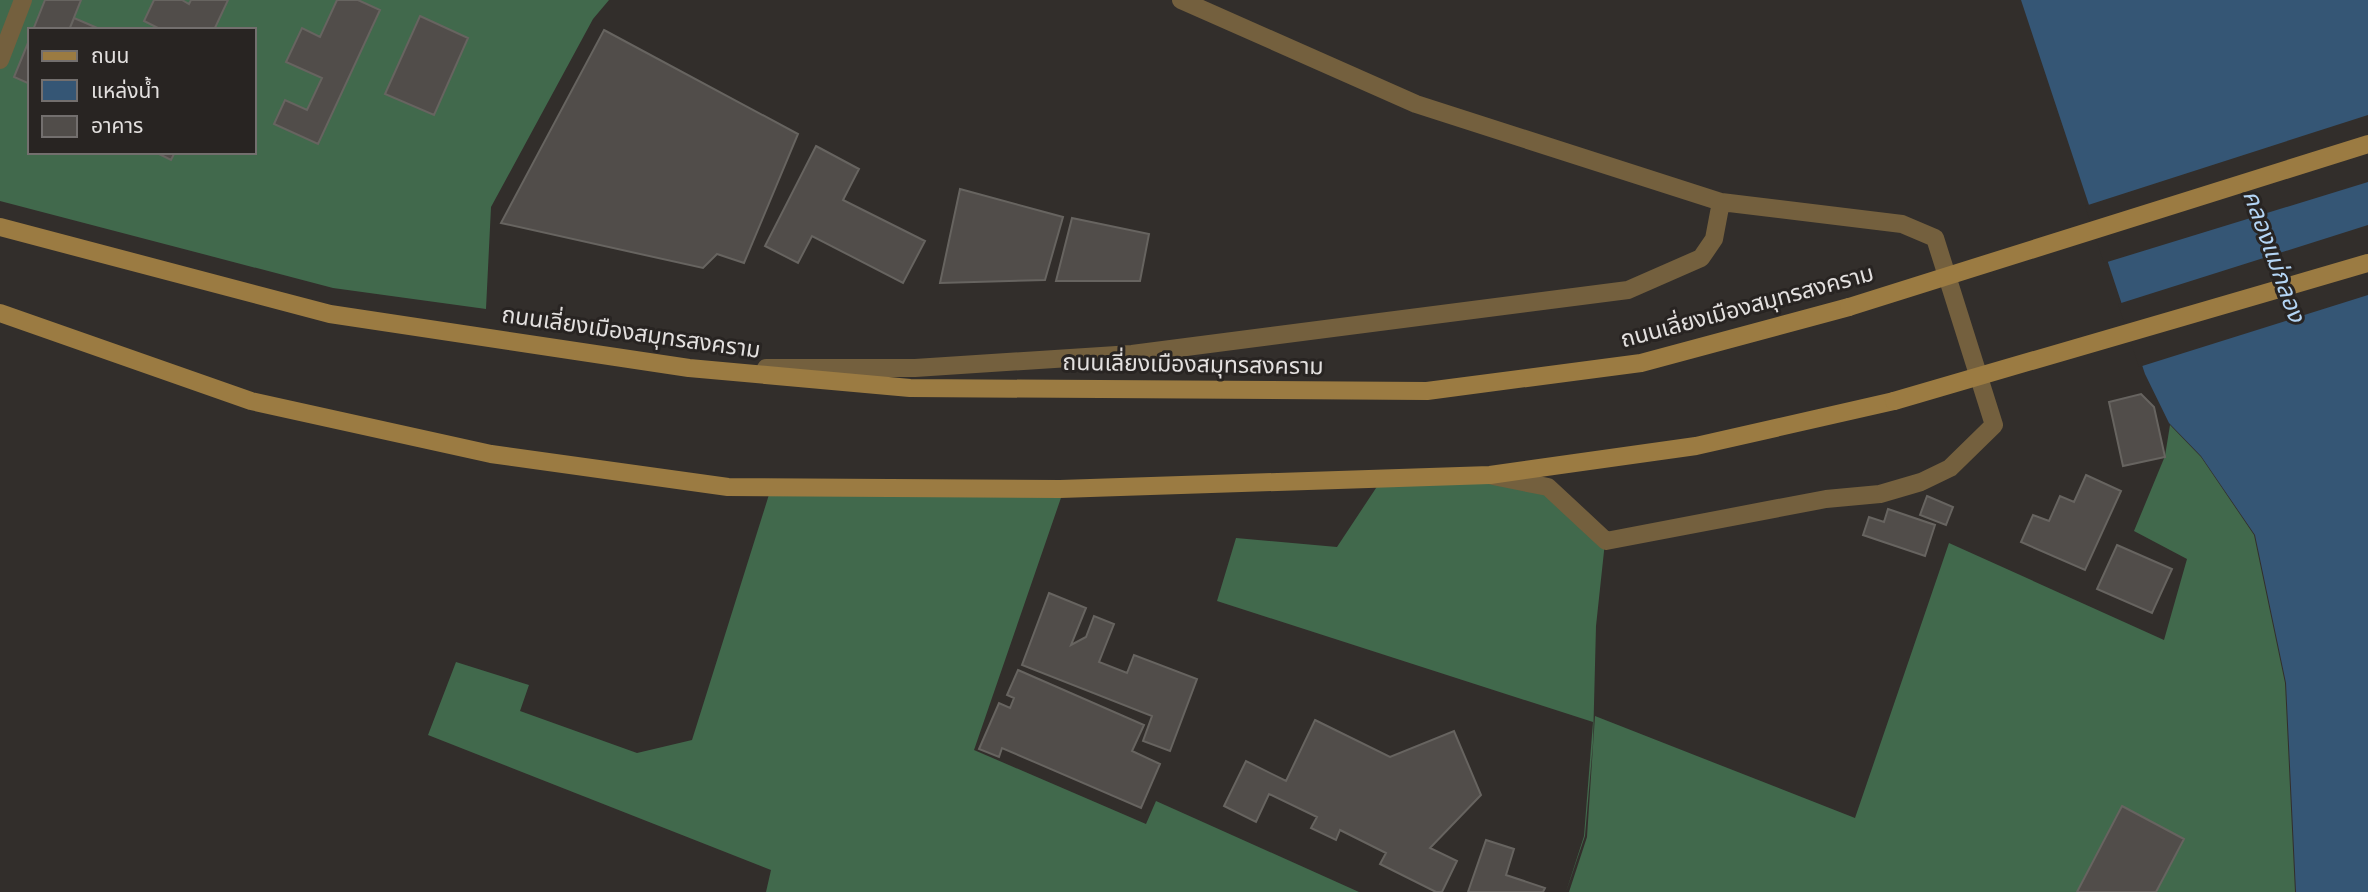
<svg xmlns="http://www.w3.org/2000/svg" width="2368" height="892" viewBox="0 0 2368 892" font-family="'DejaVu Sans','Noto Sans Thai',sans-serif">
<style>
.forest{fill:#41694c;fill-rule:evenodd}
.water{fill:#355675}
.pier{fill:#322e2b}
.building{fill:#514d4a;stroke:#676460;stroke-width:2}
.lines{fill:none;stroke-linecap:round;stroke-linejoin:round}
.service{stroke:#74603e;stroke-width:18}
.secondary{stroke:#9b7b42;stroke-width:18}
.secondary-bridge{stroke:#9b7b42;stroke-width:18}
.labels{text-anchor:middle;stroke-width:6;stroke-linejoin:round;paint-order:stroke}
.street-label{font-size:23px;fill:#e3e0df;stroke:#282422}
.water-label{font-size:24px;font-style:italic;fill:#b4d5f5;stroke:#282422}
</style>
<rect width="100%" height="100%" fill="#322e2b"/>
<path class="forest" d="M0,0H609L593,19L491,207L486,309L333,288L0,201ZM30,30H254V152H30Z
M2170,425L2201,457L2254,535L2285,683L2295,892H1569L1587,837L1595,716L1855,818L1949,543L2164,640L2187,559L2134,531L2165,456Z
M1489,476L1547,488L1605,542L1596,626L1593,743L1585,836L1566,892L1584,836L1593,722L1217,601L1236,538L1337,547L1380,482L1063,492L974,750L1146,824L1156,801L1359,892H766L771,870L428,735L456,662L529,685L520,711L637,753L692,740L772,485Z"/>
<path class="water" d="M2021,0H2368V892H2296L2286,683L2255,535L2201,456L2169,423L2145,374Z"/>
<path class="pier" d="M2368,115V182L2104,263L2085,206Z
M2368,225V295L2139,367L2118,304Z"/>
<path class="building" d="M45,0H81L69,30H33Z
M154,0H182L189,4L191,0H228L214,30H162L144,21Z
M337,0H358L380,10L318,144L274,124L285,100L307,110L322,78L286,62L302,28L320,37Z
M420,16L468,38L434,115L385,94Z
M74,18L102,30H69Z
M604,30L798,134L744,263L717,254L703,268L501,223Z
M30,38V84L14,77Z
M816,146L859,169L843,200L925,241L903,283L812,236L798,263L765,246Z
M155,152H175L171,160Z
M960,189L1063,217L1045,280L940,283Z
M1072,218L1149,234L1140,281H1056Z
M2141,394L2154,407L2165,457L2123,466L2109,402Z
M2086,475L2121,491L2085,570L2021,542L2033,515L2049,521L2060,496L2074,502Z
M1927,496L1953,507L1946,525L1920,515Z
M1888,509L1935,525L1925,556L1863,535L1869,517L1884,522Z
M2117,545L2172,569L2152,613L2097,589Z
M1049,593L1086,608L1071,645L1086,637L1094,616L1114,624L1099,662L1127,673L1134,655L1197,679L1170,751L1143,741L1152,716L1022,665Z
M1018,670L1144,725L1132,751L1160,764L1141,808L1002,748L999,757L979,749L999,703L1010,708L1014,698L1007,695Z
M1315,720L1390,757L1454,731L1481,795L1430,848L1457,861L1442,892H1436L1380,864L1386,853L1340,830L1336,840L1311,828L1317,817L1269,794L1256,822L1224,806L1246,761L1286,781Z
M2122,806L2184,839L2156,892H2077Z
M1486,840L1514,849L1506,875L1545,888L1543,892H1468Z"/>
<g class="lines">
<path class="service" d="M1181,0L1416,104L1721,202L1902,224L1935,238L1994,425L1950,468L1921,482L1880,494L1826,499L1606,541L1548,487L1493,476
M0,60L23,0
M766,368H915L1132,354L1628,290L1701,258L1714,239L1721,202"/>
<path class="secondary" d="M0,227L330,314L689,368L910,388L1427,391L1641,363L1849,307
M0,313L251,401L491,454L728,487L1060,489L1490,475L1696,446L1894,401"/>
<path class="secondary-bridge" d="M1849,307L2368,144
M1894,401L2368,263"/>
</g>
<g class="labels">
<g class="street-label">
<text transform="translate(1747 306) rotate(-15)" y="8">ถนนเลี่ยงเมืองสมุทรสงคราม</text>
<text transform="translate(631 332) rotate(8)" y="8">ถนนเลี่ยงเมืองสมุทรสงคราม</text>
<text transform="translate(1193 364) rotate(1)" y="8">ถนนเลี่ยงเมืองสมุทรสงคราม</text>
</g>
<g class="water-label">
<text transform="translate(2274 256) rotate(70)" y="8">คลองแม่กลอง</text>
</g>
</g>
<rect x="28" y="28" width="228" height="126" fill="#282422" stroke="#736f6e" stroke-width="2"/>
<rect x="42" y="51" width="35" height="10" fill="#9b7b42" stroke="#736f6e" stroke-width="2"/>
<text x="91" y="63" font-size="21" fill="#e3e0df">ถนน</text>
<rect x="42" y="80" width="35" height="21" fill="#355675" stroke="#736f6e" stroke-width="2"/>
<text x="91" y="98" font-size="21" fill="#e3e0df">แหล่งน้ำ</text>
<rect x="42" y="116" width="35" height="21" fill="#514d4a" stroke="#736f6e" stroke-width="2"/>
<text x="91" y="133" font-size="21" fill="#e3e0df">อาคาร</text>
</svg>
